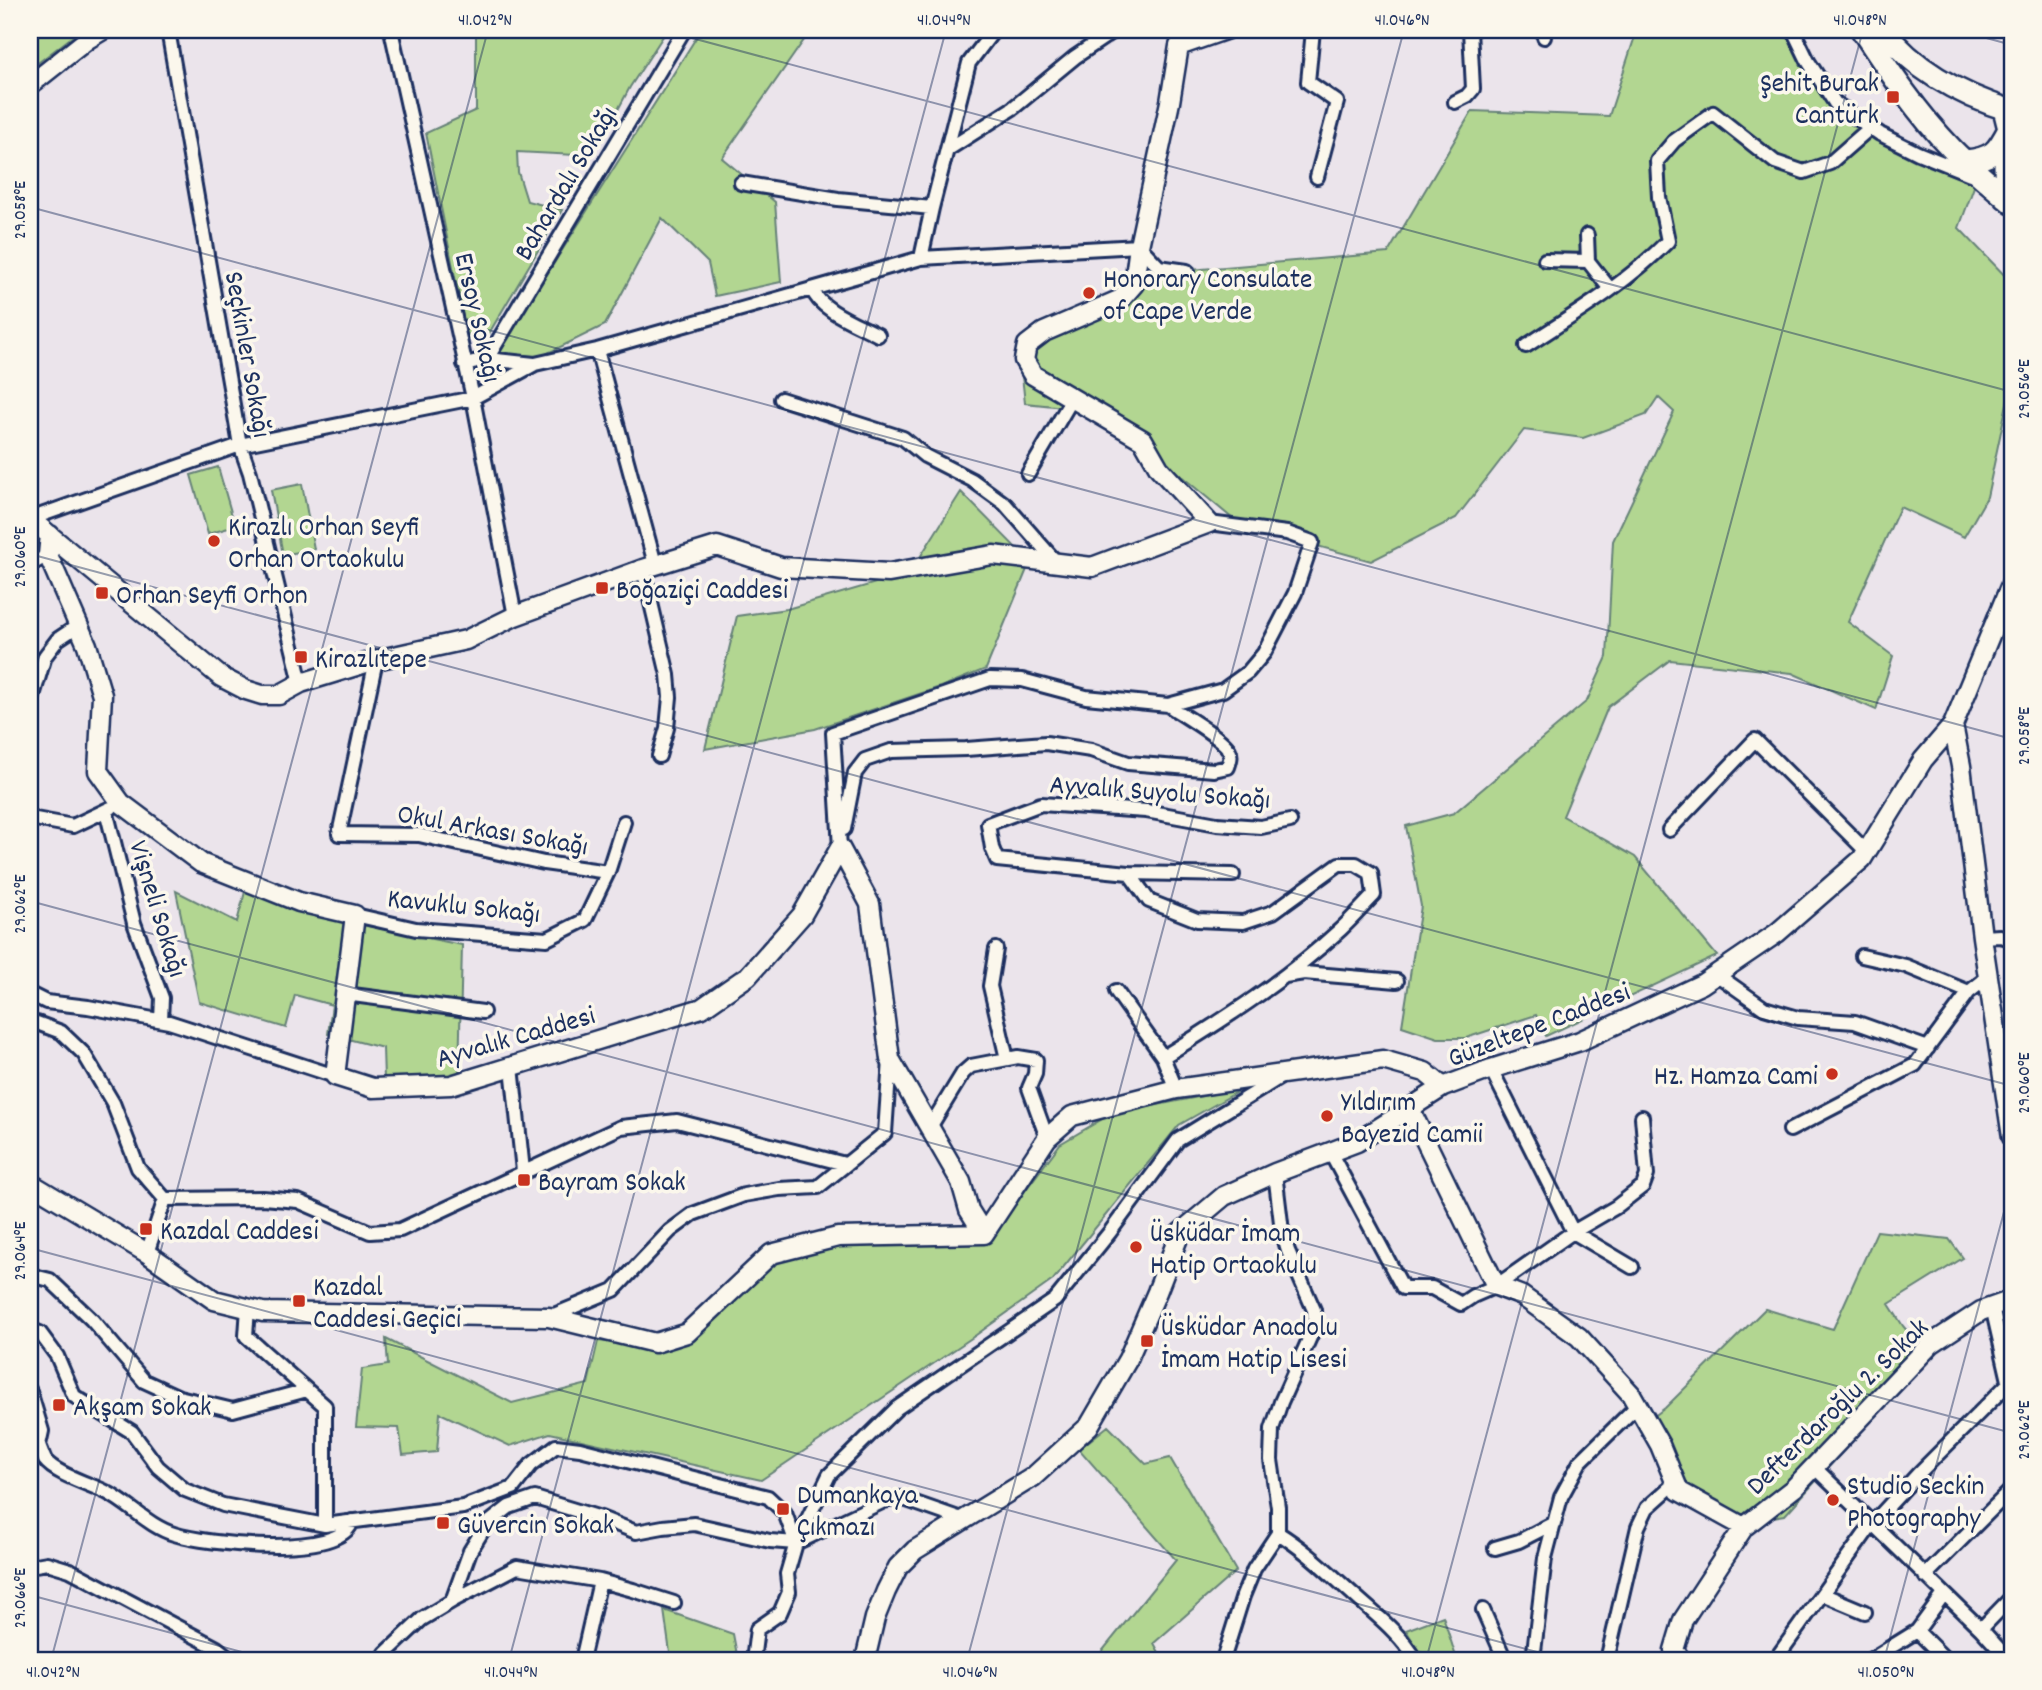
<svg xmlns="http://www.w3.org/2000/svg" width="2042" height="1690" viewBox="0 0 2042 1690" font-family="Dekko,sans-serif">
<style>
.green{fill:#b2d691;stroke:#668278;stroke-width:2}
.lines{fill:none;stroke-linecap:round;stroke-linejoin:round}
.street-casing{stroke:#1b2f5e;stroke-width:18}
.secondary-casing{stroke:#1b2f5e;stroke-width:23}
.primary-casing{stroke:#1b2f5e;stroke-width:26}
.street{stroke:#fbf7ec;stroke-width:12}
.secondary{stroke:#fbf7ec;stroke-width:18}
.primary{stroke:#fbf7ec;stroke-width:21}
.ticks{fill:none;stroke:#1b2f5e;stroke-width:2;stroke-opacity:0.45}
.poi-dot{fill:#c8321e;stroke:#fbf7ec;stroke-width:2.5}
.labels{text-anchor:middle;stroke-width:7;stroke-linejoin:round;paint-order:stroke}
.poi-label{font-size:28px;fill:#1b2f5e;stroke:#fbf7ec;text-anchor:start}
.street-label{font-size:28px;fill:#1b2f5e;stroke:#fbf7ec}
.neatline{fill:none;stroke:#1b2f5e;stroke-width:2.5}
.ticks-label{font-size:18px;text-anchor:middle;fill:#1b2f5e}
</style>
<rect width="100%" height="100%" fill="#ebe4eb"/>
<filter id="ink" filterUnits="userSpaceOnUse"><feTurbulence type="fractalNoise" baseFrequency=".0143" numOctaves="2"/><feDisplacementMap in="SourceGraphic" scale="14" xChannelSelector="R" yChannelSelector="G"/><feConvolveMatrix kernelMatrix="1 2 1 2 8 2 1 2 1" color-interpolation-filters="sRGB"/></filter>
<g filter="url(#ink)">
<path class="green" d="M30,30H81L30,69Z
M463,30H667L630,87L604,136L576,155L517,152L518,172L527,201L562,210L485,340L473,342L466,332L426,133L476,110V35Z
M701,30H811L722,158L775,202L781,282L715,296L708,263L662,218L605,325L542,356L496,355Z
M1637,30H1797L1837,111L1976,181L1959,228L2012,283V380L1987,497L1964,537L1900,507L1848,622L1893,656L1876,710L1792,673L1670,660L1608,707L1563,816L1635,857L1717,956L1546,1036L1536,1015L1466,1038H1438L1402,1026L1421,906L1406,826L1454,813L1587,701L1607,657L1613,541L1674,412L1658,397L1646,415L1583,438L1524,430L1456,518L1371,561L1239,524L1103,411L1025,403L1019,349L1167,272L1388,253L1472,111L1609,116Z
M218,467L235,526L208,534L191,475Z
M302,484L314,549L283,555L271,490Z
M961,492L1030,562L986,669L943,686L815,729L705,749L737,616L787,609L910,573Z
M246,888L368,926L462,945L459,1076L384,1079L383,1048L328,1034L332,1005L295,995L286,1028L199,1002L176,891L237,922Z
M1244,1088L1179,1125L1053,1280L976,1335L761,1480L550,1433L510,1446L440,1413L437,1452L403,1455L399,1428L356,1427L362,1369L388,1365L386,1339L512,1403L588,1384L598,1341L657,1348L686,1344L774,1262L839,1243L989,1239L1060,1144L1111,1114Z
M1877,1231L1949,1239L1963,1258L1889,1304L1903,1326L1929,1357L1785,1515L1731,1524L1672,1494L1641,1426L1665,1408L1765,1309L1833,1329Z
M1108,1426L1146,1464L1170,1458L1236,1571L1154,1643L1163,1660H1095L1176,1560L1079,1449Z
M664,1610L733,1634L738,1660H671Z
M1443,1616L1457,1660H1424L1406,1630Z"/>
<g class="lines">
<g class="street-casing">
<path id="street" d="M168,30L240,445L250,473L301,683
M391,30L473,398L515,616
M1313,30L1308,82L1337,102L1317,177
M1543,30L1544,37
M1793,30L1808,61L1835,103L1880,134L1918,153L1970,174
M1455,102L1467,96L1473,89L1470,30
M947,150L1013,108L1075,57L1115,30
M741,183L838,199L932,208
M1587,235L1588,261L1610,289
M921,258L932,208L969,63L994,30
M1545,260L1588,261
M813,290C819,310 860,325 878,335
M1526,346C1575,314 1627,283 1668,241L1659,197L1657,161L1674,141L1713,113L1775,162L1804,172L1830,163L1871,127
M597,350L655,564
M487,359L684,30
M464,364L487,359L534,364
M781,399L903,438L925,456L972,480L1005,504L1056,562
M1028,474L1072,399
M30,519L240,445L473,398L535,364L597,350L921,258L1139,246L1159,267L1187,271
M30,565L48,555
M643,569L668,675L670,697L667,728L659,756
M1999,615L2012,625
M376,660L339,834L419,835L544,863L608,872
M30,706L45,656L58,639L79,625
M106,810L134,923L162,998L161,1020
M30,818L73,826L111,808
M844,829L855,773L865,760L891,751L966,749L1046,743L1091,750L1128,763L1214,770L1228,767C1230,761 1232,755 1229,750C1223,738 1181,714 1168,705
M1669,830L1755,740L1867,852
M840,848L833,733L990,679L1022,680L1086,697L1168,705L1223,690L1248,672L1264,653L1295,593L1312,542L1287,533L1209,523
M1129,873L1149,901L1197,920L1243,922L1273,912L1339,864H1356L1371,873L1374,895C1363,906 1353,918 1341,929C1287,979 1225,1019 1163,1057L1176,1089
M1233,875L1129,873L997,860L992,848L988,824L1041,804L1146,811L1217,824L1261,827L1290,821
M355,915L416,929L547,939L585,920L608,872L624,822
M1982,937L2000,936L2012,939
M996,949L990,986L1007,1059
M1862,956L1906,966L1969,992
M1716,974L1764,1008L1798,1018L1855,1022L1928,1048
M1285,976L1304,973L1397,981
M1116,991L1163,1057
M30,994L46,1002L88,1007L169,1022L335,1076
M345,994L483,1012
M37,1023L61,1032L84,1054L113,1103L138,1168L165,1199
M512,1067L523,1171
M1491,1069L1573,1232L1632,1267
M930,1127L963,1073L971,1066L1018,1057L1036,1060L1035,1074L1029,1088L1047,1138
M1790,1130L1915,1065L1969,992L1988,977
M1330,1152L1403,1288H1432L1461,1304L1473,1296L1496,1286L1573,1232L1616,1207L1643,1186L1647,1175L1642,1117
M147,1253L165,1199L263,1198L298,1201L370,1232L400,1230L621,1127L677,1121L845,1164
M30,1275L50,1280L92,1320L144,1381L179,1397L233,1410L307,1390
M1992,1307L2012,1394
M248,1308L246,1336L325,1406V1525
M549,1317L614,1290L670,1231L693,1214L744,1195L779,1189L818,1187L885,1133L890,1060
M30,1329L40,1333L57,1356L74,1396L132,1432L158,1467L185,1490L223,1505L325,1525L463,1507L513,1488L531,1465L556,1446L580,1449L768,1497L785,1513L796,1543
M30,1391L42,1431L39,1445L30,1449
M39,1445C41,1450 43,1456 45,1460C55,1474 92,1485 106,1492C130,1504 148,1526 174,1534C205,1544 341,1560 352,1521
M1814,1467L1981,1629L2009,1660
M1278,1533C1307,1551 1330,1574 1355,1596C1377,1616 1401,1634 1416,1660
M1495,1548L1519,1541L1554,1523
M30,1566L47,1563L70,1570L217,1648L232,1660
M1925,1576L2012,1489
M1822,1594L1865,1612
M1944,1594L1917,1631L1946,1660
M452,1601L517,1567L600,1581L633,1590L674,1603
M1483,1610L1505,1660
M1981,1629L2012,1597
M382,1660L386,1653L422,1619L452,1601L470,1551L486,1525L509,1507L535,1498L601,1518L636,1532L663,1527L694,1524L770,1541L796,1543L884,1501L901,1498L964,1520
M582,1660L600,1581
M756,1660L754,1653L757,1629L780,1613L789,1592L787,1574L796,1543L829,1475L897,1408L1055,1300L1110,1232L1178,1140L1279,1078
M1223,1660L1243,1596L1254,1569L1278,1533V1507L1271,1460L1272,1429L1281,1402L1315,1326L1314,1310L1288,1251L1282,1231L1275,1173
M1533,1660L1545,1558L1561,1497L1580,1462L1637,1406
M1607,1660L1638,1527L1647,1508L1676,1482
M1775,1660L1872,1524L1918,1474L2009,1383
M1870,1660L1917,1631"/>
</g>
<g class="secondary-casing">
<path id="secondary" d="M30,85L88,39L103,30
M30,519L221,677L246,690L262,695H279L301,683L376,660L466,640L515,616L643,569L717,546L781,567L889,573L993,555L1092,567L1209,523L1159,468L1143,440L1033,375L1024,360L1027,345L1044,332L1121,299L1134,284L1139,246L1170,102L1179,46L1225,30
M50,535L48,555L87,645L102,695L98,771L121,803L201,863L299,902L355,915L335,1076L373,1088L451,1085L702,1008L748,976L802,915L840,848
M1953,725L1961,766L1982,937L2012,1137
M840,848L870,904L890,1059L961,1182L969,1210L984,1234
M1410,1109L1496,1286L1522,1296L1579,1337L1631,1394L1660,1445L1679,1491L1744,1527
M30,1183L147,1253L214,1300L263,1312L549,1317L655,1343L687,1333L771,1254L838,1237L984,1234L1047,1138L1072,1116L1176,1089L1383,1060L1425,1072L1443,1087
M865,1660L875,1618L886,1591L898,1567L915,1550L1033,1477L1089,1426L1128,1359L1157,1292L1180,1233L1224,1196L1275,1173L1357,1142L1443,1087L1491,1069L1580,1041L1702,984L1777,933L1862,859L1923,760L1953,725L2012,582
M1681,1660L1674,1650L1683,1620L1744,1527L1794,1488L1931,1344L1981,1311L2012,1300"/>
</g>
<g class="primary-casing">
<path id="primary" d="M1862,30C1889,71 1917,113 1951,148C1970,168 1992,185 2012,203
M1883,30C1915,71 1963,96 2012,111
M1966,161C1993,158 1997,152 2009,129L2004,109
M2006,198L2005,166L2012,149"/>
</g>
<use href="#street" class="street"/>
<use href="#secondary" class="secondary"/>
<use href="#primary" class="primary"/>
</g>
</g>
<path class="ticks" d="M662,30L2012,392M1957,30L2012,45M30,207L2012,739M30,554L2012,1086M30,901L2012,1433M30,1248L1567,1660M30,1595L272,1660M51,1660L488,30M509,1660L946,30M967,1660L1404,30M1426,1660L1863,30M1884,1660L2012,1182"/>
<g class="poi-dot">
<rect x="1886" y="90" width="14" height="14" rx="3.5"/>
<circle cx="1089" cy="293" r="7"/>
<circle cx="214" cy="541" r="7"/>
<rect x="595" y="581" width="14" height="14" rx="3.5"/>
<rect x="95" y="586" width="14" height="14" rx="3.5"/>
<rect x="294" y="650" width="14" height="14" rx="3.5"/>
<circle cx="1832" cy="1074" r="7"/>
<circle cx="1327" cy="1116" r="7"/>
<rect x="517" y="1173" width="14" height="14" rx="3.5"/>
<rect x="139" y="1222" width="14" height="14" rx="3.5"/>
<circle cx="1136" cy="1247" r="7"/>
<rect x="292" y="1294" width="14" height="14" rx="3.5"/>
<rect x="1140" y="1334" width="14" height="14" rx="3.5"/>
<rect x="52" y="1398" width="14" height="14" rx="3.5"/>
<circle cx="1833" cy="1500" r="7"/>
<rect x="776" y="1502" width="14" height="14" rx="3.5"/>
<rect x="436" y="1516" width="14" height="14" rx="3.5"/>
</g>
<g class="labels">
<g class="poi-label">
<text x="1879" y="91" text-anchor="end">Şehit Burak<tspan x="1879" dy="32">Cantürk</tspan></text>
<text x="1103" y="287">Honorary Consulate<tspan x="1103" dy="32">of Cape Verde</tspan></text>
<text x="228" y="535">Kirazlı Orhan Seyfi<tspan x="228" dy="32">Orhan Ortaokulu</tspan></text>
<text x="616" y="598">Boğaziçi Caddesi</text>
<text x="116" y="603">Orhan Seyfi Orhon</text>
<text x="315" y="667">Kirazlıtepe</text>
<text x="1818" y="1084" text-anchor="end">Hz. Hamza Cami</text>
<text x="1341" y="1110">Yıldırım<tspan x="1341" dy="32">Bayezid Camii</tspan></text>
<text x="538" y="1190">Bayram Sokak</text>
<text x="160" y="1239">Kazdal Caddesi</text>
<text x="1150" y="1241">Üsküdar İmam<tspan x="1150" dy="32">Hatip Ortaokulu</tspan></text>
<text x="313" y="1295">Kazdal<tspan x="313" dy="32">Caddesi Geçici</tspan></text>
<text x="1161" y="1335">Üsküdar Anadolu<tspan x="1161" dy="32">İmam Hatip Lisesi</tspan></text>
<text x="73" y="1415">Akşam Sokak</text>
<text x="1847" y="1494">Studio Seckin<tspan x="1847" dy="32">Photography</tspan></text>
<text x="797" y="1503">Dumankaya<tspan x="797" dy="32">Çıkmazı</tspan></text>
<text x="457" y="1533">Güvercin Sokak</text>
</g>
<g class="street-label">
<text transform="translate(564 182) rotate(-59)" y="10">Bahardalı Sokağı</text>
<text transform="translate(480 317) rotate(77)" y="10">Ersoy Sokağı</text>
<text transform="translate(250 354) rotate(80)" y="10">Seçkinler Sokağı</text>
<text transform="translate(1160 790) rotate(4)" y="10">Ayvalık Suyolu Sokağı</text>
<text transform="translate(493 828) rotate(10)" y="10">Okul Arkası Sokağı</text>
<text transform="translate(464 904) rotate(6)" y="10">Kavuklu Sokağı</text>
<text transform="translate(160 908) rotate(73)" y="10">Vişneli Sokağı</text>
<text transform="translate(1538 1023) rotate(-21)" y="10">Güzeltepe Caddesi</text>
<text transform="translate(515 1035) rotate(-16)" y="10">Ayvalık Caddesi</text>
<text transform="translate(1836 1405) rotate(-44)" y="10">Defterdaroğlu 2. Sokak</text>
</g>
</g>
<rect width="2042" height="1690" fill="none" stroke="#fbf7ec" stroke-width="77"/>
<rect x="38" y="38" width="1966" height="1614" class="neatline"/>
<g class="ticks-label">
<text x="485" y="25">41.042°N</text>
<text x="944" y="25">41.044°N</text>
<text x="1402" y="25">41.046°N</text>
<text x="1860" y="25">41.048°N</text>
<text transform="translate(19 210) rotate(-90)" y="6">29.058°E</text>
<text transform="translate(2023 389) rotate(-90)" y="6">29.056°E</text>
<text transform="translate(19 557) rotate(-90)" y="6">29.060°E</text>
<text transform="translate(2023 736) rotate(-90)" y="6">29.058°E</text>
<text transform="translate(19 904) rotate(-90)" y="6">29.062°E</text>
<text transform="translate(2023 1083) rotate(-90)" y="6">29.060°E</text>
<text transform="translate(19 1251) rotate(-90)" y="6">29.064°E</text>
<text transform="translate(2023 1430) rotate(-90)" y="6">29.062°E</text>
<text transform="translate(19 1598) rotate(-90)" y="6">29.066°E</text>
<text x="53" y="1677">41.042°N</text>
<text x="511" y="1677">41.044°N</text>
<text x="970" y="1677">41.046°N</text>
<text x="1428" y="1677">41.048°N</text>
<text x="1886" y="1677">41.050°N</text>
</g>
</svg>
